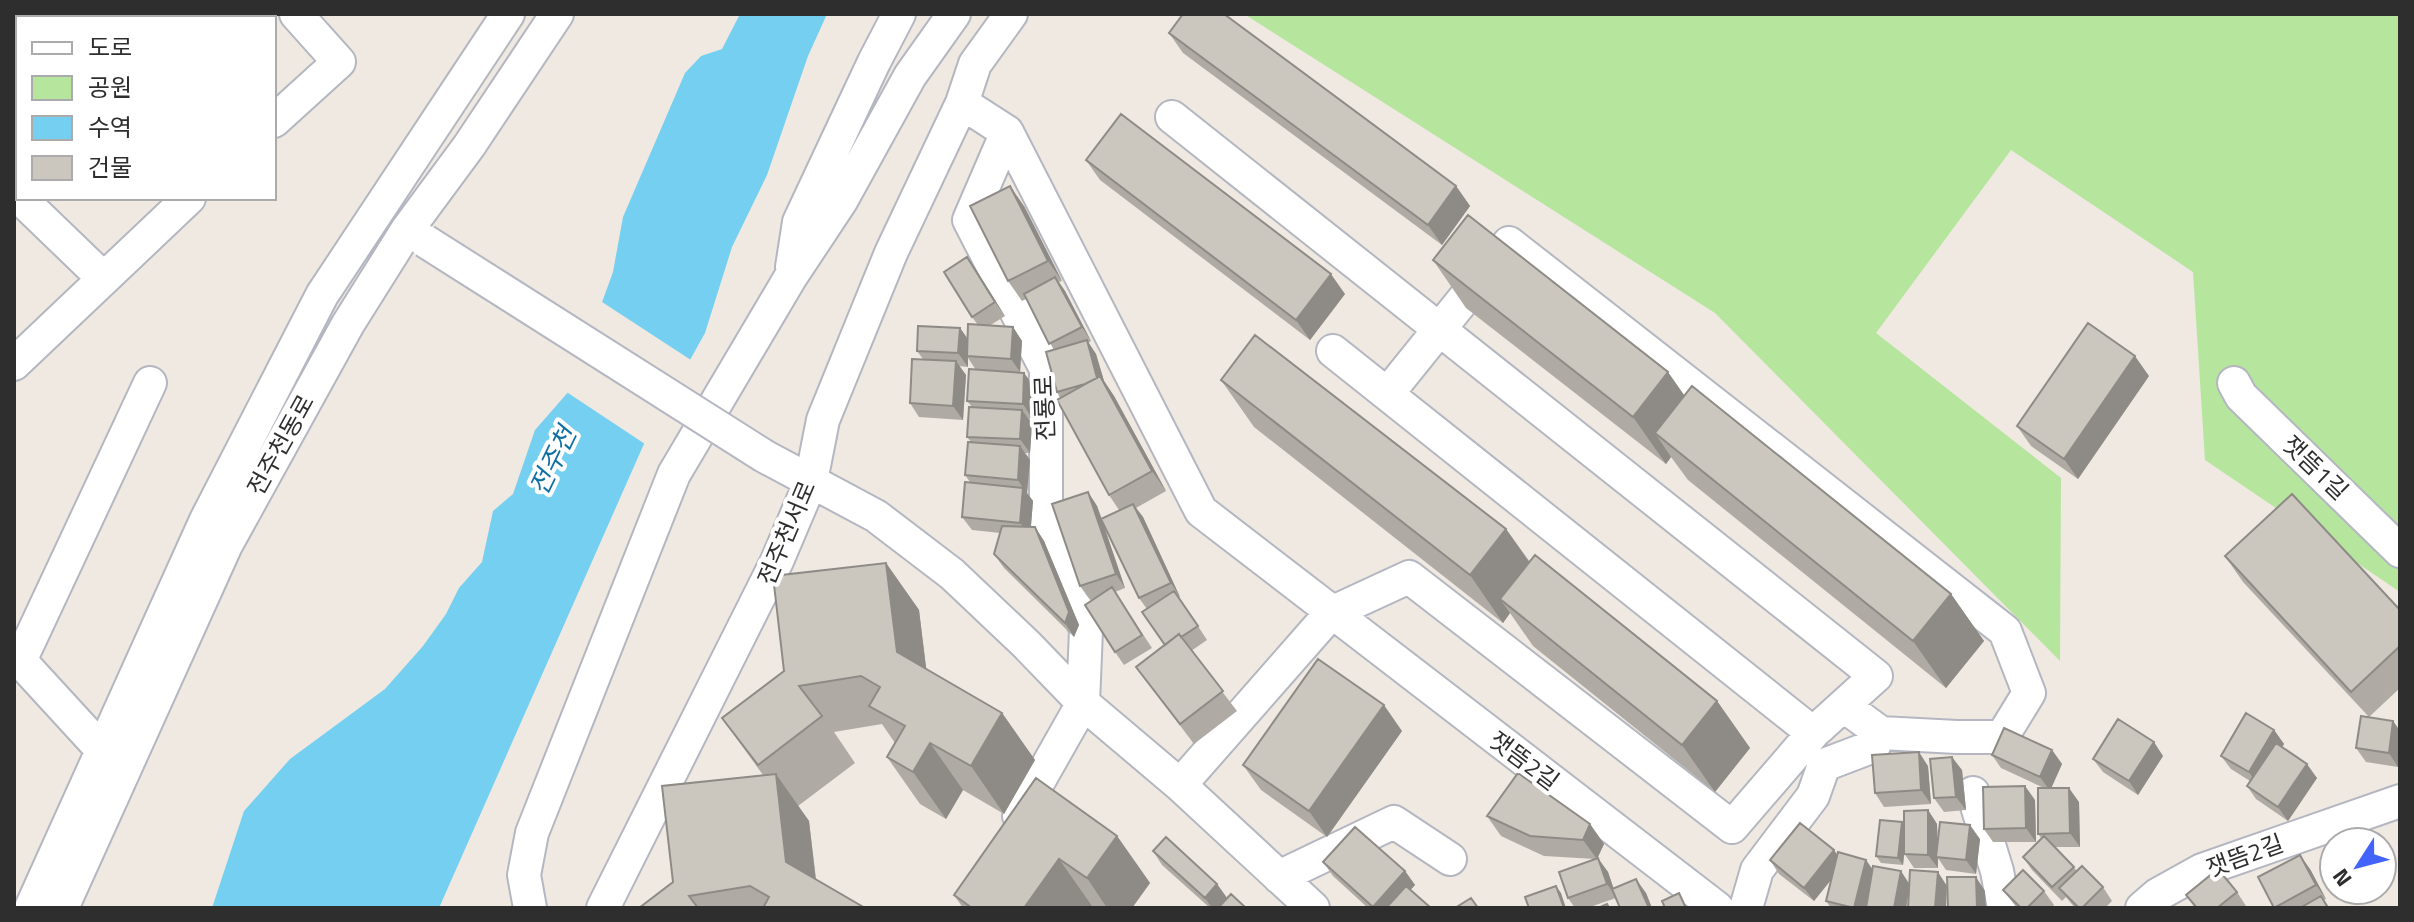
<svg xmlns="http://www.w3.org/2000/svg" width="2414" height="922" viewBox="0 0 2414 922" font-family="'Titillium Web','Noto Sans KR',sans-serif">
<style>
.green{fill:#b6e59e}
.water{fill:#75cff0}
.pier{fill:#efe9e1}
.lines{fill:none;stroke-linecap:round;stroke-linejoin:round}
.minor-casing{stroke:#b4b7c1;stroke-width:36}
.minor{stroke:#fff;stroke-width:32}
.minor-bridge-casing{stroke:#b4b7c1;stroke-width:36;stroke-linecap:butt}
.minor-bridge{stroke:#fff;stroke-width:32}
.wall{fill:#afaba4}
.shaded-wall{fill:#8e8b86}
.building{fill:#cbc7bf;stroke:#8e8b86;stroke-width:2}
.labels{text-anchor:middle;stroke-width:8;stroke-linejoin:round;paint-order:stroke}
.street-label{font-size:24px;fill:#2e2e2e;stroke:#fff}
.water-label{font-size:26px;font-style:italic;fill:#0d6fa3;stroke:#fff}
</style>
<rect width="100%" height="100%" fill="#efe9e1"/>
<path class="green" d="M1244,14H2400V592L2205,460L2193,272L2011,150L1876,333L2061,478L2060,661L1715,313Z"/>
<path class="water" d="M740,14H827L808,56L767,175L732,247L705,333L647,437L439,908H212L244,811L290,759L385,689L423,646L446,614L459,588L482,562L493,511L513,494L535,430L570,390L613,272L623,217L685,73L701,56L722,49Z"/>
<path class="pier" d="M599,300L694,362L648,446L565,391Z"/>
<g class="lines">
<g class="minor-casing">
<path id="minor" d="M84,14L88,18
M962,103L1007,132L1201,511L1717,908
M1172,117L1876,676L1813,733L1732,827L1409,577L1331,613L1180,785
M274,121L339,62L296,14
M1007,132L969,220L1046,369V527L1086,630L1083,703L1019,816
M20,198L103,278
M792,267L799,222L874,62L899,14
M1333,351L1813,733
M14,364L189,198
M2234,383L2241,396L2400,551
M1388,393L1509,243L2005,631L2029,693L2002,737H1957L1881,733L1844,706
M764,456L876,516L952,574L1027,645L1083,703L1180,785L1313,908
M14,654L103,751
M20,661L150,383
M1973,793L1997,871L2004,908
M1279,877L1394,822L1450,859
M31,908L206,520L322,295L508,14
M62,908L226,545L348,324L407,230L469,146L557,14
M530,908L524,875L532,833L674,474L790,278L841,201L910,76L954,14
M603,908L777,561L811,481L823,420L891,253L962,103L975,64L1011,14
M1746,908L1757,870L1813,796L1824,765L1874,746
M2142,908L2157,895L2202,870L2400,801"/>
</g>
<use href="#minor" class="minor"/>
<g class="minor-bridge-casing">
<path id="minor-bridge" d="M425,241L764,456"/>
</g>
<use href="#minor-bridge" class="minor-bridge"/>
</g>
<path class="wall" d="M1169,33L1456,186L1470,206L1442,245L1183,53Z
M1086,160L1345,294L1310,340L1100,180Z
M1024,206L1062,281L1059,282L1065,291L1091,341L1088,343L1096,354L1104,381L1114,396L1166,491L1136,508L1143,517L1180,597H1179L1207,640L1191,651L1237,711L1194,744L1136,667L1165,645L1147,609L1139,598L1103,523L1125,588L1115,592L1152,648L1124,665L1115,652L1095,598L1090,600L1080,586L1088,492L1097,506L1102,519L1119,510L1109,495L1057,392L1054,350L1026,299L1022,301L1008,281Z
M967,257L1005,316L989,326L1013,327L1022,341L1020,372L1034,386L1032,418H1028L1032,424L1030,453H1025L1030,460L1027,493L1033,501L1031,527H1035L1044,541L1079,625L1074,637L1004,568L994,554L1000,533L972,530L962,517L970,482L965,475L971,442L967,437L972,407L967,401L976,370L968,358V367L959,366L966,375L963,420L919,417L910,403L923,359L917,351L960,328L968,339L978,325L972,317Z
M1433,260L1685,396L1951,594L1984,641L1946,688L1688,480L1671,457L1666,464L1466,308Z
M2149,376L2078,479L2031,446L2017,426Z
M1221,380L1506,529L1530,562L1717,701L1750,748L1715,792L1533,646L1510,613L1503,623L1254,427Z
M2225,556L2400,610V688L2369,717L2243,582Z
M886,563L919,610L926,669L1002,713L1035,760L1004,814L963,790L946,819L920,804L887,757L895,743L882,724L834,732L855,763L798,806L809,821L816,879L865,908H639L673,882L763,775L722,718L784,671Z
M2393,721L2400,731V754L2398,767L2366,762L2356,748Z
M2274,730L2284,744L2282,747L2317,778L2288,821L2256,799L2247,786L2250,781L2231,769L2221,756Z
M1402,731L1327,837L1261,790L1243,765Z
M2052,750L2062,764L2051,788L2079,802L2080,847H2055L2077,871L2103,887L2112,901L2105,908H2075L2066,897L2062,901L2032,870L2023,857L2042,839L2038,834L2044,788L2001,768L1992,755Z
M2163,756L2138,795L2103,772L2093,759Z
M1928,766L1931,804L1884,807L1875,793Z
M1962,770L1966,810L1944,812L1934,798Z
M2035,800L2036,842H1993L1984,829Z
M1928,810L1937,824L1938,846L1980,839L1976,874L1946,870L1938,858V868H1914L1904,853L1903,865L1881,863L1876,856L1902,822L1904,825Z
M1487,816L1590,824L1604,844L1597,859L1608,872L1613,888L1646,893L1652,908H1620L1616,898L1587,908H1575L1568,898L1595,859L1544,856L1501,836Z
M1117,836L1150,883L1132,908H1095L1092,906L1090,908H963L954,895Z
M1153,851L1217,884L1227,898L1218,908H1210L1162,865Z
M1838,855L1873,869L1908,894L1906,908H1831L1826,901L1831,879L1814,901L1779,874L1770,860Z
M1323,862L1405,871L1415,885L1410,890L1431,908H1368L1333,876Z
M2310,869L2326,899L2324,900L2330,908H2274Z
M2003,890L2044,891L2054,905L2051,908H2017Z
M2237,892L2246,906L2244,908H2195L2186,895Z"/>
<path class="shaded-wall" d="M1010,186L1024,206L1062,281L1048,261Z
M1456,186L1470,206L1442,245L1428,225Z
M967,257L977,271L1005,316L995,302Z
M1331,274L1345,294L1310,340L1296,320Z
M1055,277L1065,291L1091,341L1082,327Z
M1013,327L1022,341L1020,372L1011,359Z
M960,328L969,341L967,356L968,358V367L958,353Z
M1087,340L1096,354L1104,381L1114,396L1166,491L1152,471L1098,381Z
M2135,356L2149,376L2078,479L2064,459Z
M956,361L966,375L963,420L953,406Z
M1668,372L1701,419L1655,433L1671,457L1666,464L1633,417Z
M1024,373L1034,386L1032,418L1023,404Z
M1022,410L1032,424L1030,453L1020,439Z
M1020,446L1030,460L1027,493L1033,501L1030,536L1020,523L1023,488L1018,480Z
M1088,492L1097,506L1125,588L1116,574Z
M1133,504L1143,517L1180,597L1171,583Z
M1035,527L1044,541L1079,625L1074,637L1065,623Z
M1506,529L1539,576L1500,599L1510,613L1503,623L1470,575Z
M886,563L919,610L930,699L897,652Z
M1951,594L1984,641L1946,688L1913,641Z
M1717,701L1750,748L1715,792L1682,745Z
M1384,705L1402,731L1327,837L1309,811Z
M1002,713L1035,760L1004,814L971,766Z
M2393,721L2400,731V754L2398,767L2389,753Z
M2274,730L2284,744L2258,786L2249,772Z
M2154,742L2163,756L2138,795L2129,781Z
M930,743L963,790L946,819L913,772Z
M2052,750L2062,764L2050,791L2040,777Z
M1919,752L1928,766L1931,804L1921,790Z
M1952,757L1962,770L1966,810L1956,797Z
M2307,764L2317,778L2288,821L2278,807Z
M776,774L809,821L819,908L786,862Z
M2025,786L2035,800L2036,842L2026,828Z
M2069,788L2079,802L2080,847L2070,833Z
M1928,810L1937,824L1938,868L1928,855Z
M1902,822L1907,829L1903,865L1898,858Z
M1590,824L1604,844L1597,859L1583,840Z
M1970,825L1980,839L1976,874L1966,860Z
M1117,836L1150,883L1132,908H1107L1087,878Z
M1834,850L1844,864L1814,901L1804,888Z
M2300,855L2310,869L2326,899L2316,885Z
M1598,858L1608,872L1617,898L1607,884Z
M1059,859L1092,906L1090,908H1024Z
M1866,860L1876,874L1867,908H1854Z
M1405,871L1415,885L1394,908H1373Z
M1901,871L1910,885L1906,908H1894Z
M1938,872L1947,886L1946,908H1935Z
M1976,877L1985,891L1986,908H1977Z
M1636,879L1646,893L1652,908H1649Z
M1217,884L1227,898L1218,908H1212L1205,898Z
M1556,886L1561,893L1566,908H1564Z"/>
<path class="building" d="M1183,14H1224L1456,186L1428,225L1169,33Z
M1121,114L1331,274L1296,320L1086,160Z
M1010,186L1048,261L1008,281L970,206Z
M1468,215L1668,372L1633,417L1433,260Z
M967,257L995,302L972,317L944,272Z
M1055,277L1082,327L1049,344L1024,294Z
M2088,323L2135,356L2064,459L2017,426Z
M968,324L1013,327L1011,359L967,356Z
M918,326L960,328L958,353L917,351Z
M1255,335L1506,529L1470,575L1221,380Z
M1087,340L1097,378L1085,384L1057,392L1046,352Z
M912,359L956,361L953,406L910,403Z
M969,369L1024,373L1023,404L967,401Z
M1100,376L1152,471L1109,495L1057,400Z
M1692,386L1951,594L1913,641L1655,433Z
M969,407L1022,410L1020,439L967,437Z
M968,442L1020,446L1018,480L965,475Z
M965,482L1023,488L1020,523L962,517Z
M1088,492L1116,574L1080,586L1052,504Z
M2292,494L2400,610V646L2351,692L2225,556Z
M1133,504L1171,583L1139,598L1101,519Z
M1002,526L1035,527L1069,612L1065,623L994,554Z
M1535,555L1717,701L1682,745L1500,599Z
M886,563L897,652L1002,713L971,766L930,743L913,772L887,757L905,726L869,706L880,687L861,676L799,686L822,716L758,765L722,718L784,671L773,576Z
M1112,587L1142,635L1115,652L1085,605Z
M1174,591L1198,626L1181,637L1179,634L1165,645L1142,612Z
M1179,634L1223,691L1180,724L1136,667Z
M1318,659L1384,705L1309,811L1243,765Z
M2246,713L2274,730L2249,772L2221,756Z
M2361,716L2393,721L2389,753L2356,748Z
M2118,719L2154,742L2129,781L2093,759Z
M2004,728L2052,750L2040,777L1992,755Z
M2276,743L2307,764L2278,807L2247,786Z
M1919,752L1921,790L1875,793L1872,755Z
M1952,757L1956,797L1934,798L1930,759Z
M1518,773L1590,824L1583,840L1530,836L1487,816Z
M776,774L786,862L865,908H763L769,897L750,886L689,896L698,908H639L673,882L662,786Z
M1036,778L1117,836L1087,878L1059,859L1024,908H972L954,895Z
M2025,786L2026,828L1984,829L1983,787Z
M2038,788H2069L2070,833L2038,834Z
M1928,810V855L1904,854V811Z
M1880,820L1902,822L1898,858L1876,856Z
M1940,822L1970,825L1966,860L1936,857Z
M1800,823L1834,850L1804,888L1770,860Z
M1355,827L1405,871L1373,907L1323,862Z
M2044,836L2074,867L2052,887L2023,857Z
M1166,837L1217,884L1205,898L1153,851Z
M1838,852L1866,860L1854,908L1826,901Z
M2300,855L2316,885L2274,908L2258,877Z
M1598,858L1607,884L1568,898L1559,872Z
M1873,866L1901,871L1894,908H1866Z
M2082,866L2103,887L2082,908H2079L2059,888Z
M2218,869L2237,892L2217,908H2197L2186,895Z
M1910,870L1938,872L1935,908H1908Z
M2023,870L2044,891L2027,908H2021L2003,890Z
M1947,877H1976L1977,908H1948Z
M1636,879L1649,908H1620L1612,889Z
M1406,886L1431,908H1386Z
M1556,886L1564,908H1529L1525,897Z
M1679,893L1686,908H1665L1662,901Z
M1231,894L1246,908H1218Z
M2321,896L2328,908H2300Z
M1471,898L1478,908H1455Z
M1607,904L1609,908H1598Z"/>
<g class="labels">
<g class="street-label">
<text transform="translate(1045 408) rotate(-92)" y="8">전룡로</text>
<text transform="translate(281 445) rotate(-61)" y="8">전주천동로</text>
<text transform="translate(2315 468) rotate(44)" y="8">잿뜸1길</text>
<text transform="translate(787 533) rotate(-67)" y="8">전주천서로</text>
<text transform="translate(1524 761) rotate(37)" y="8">잿뜸2길</text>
<text transform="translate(2245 856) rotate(-20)" y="8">잿뜸2길</text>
</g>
<g class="water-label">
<text transform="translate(553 461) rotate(-64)" y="9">전주천</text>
</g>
</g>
<rect width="2414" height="922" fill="none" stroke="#2e2e2e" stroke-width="32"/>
<rect x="16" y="16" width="260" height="184" fill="#ffffff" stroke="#ababab" stroke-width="2"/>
<rect x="32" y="42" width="40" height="12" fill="#ffffff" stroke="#ababab" stroke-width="2"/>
<text x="88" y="56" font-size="24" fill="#2e2e2e">도로</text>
<rect x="32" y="76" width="40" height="24" fill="#b6e59e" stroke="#ababab" stroke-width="2"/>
<text x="88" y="96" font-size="24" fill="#2e2e2e">공원</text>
<rect x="32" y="116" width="40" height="24" fill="#75cff0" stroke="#ababab" stroke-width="2"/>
<text x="88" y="136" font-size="24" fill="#2e2e2e">수역</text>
<rect x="32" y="156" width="40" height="24" fill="#cbc7bf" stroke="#ababab" stroke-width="2"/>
<text x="88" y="176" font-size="24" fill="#2e2e2e">건물</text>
<g transform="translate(2358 866) rotate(234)"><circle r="38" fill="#ffffff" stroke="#ababab" stroke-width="2"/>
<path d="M0-6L14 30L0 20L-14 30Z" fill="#4264fb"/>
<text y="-12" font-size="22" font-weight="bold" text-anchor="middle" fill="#2e2e2e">N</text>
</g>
</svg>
